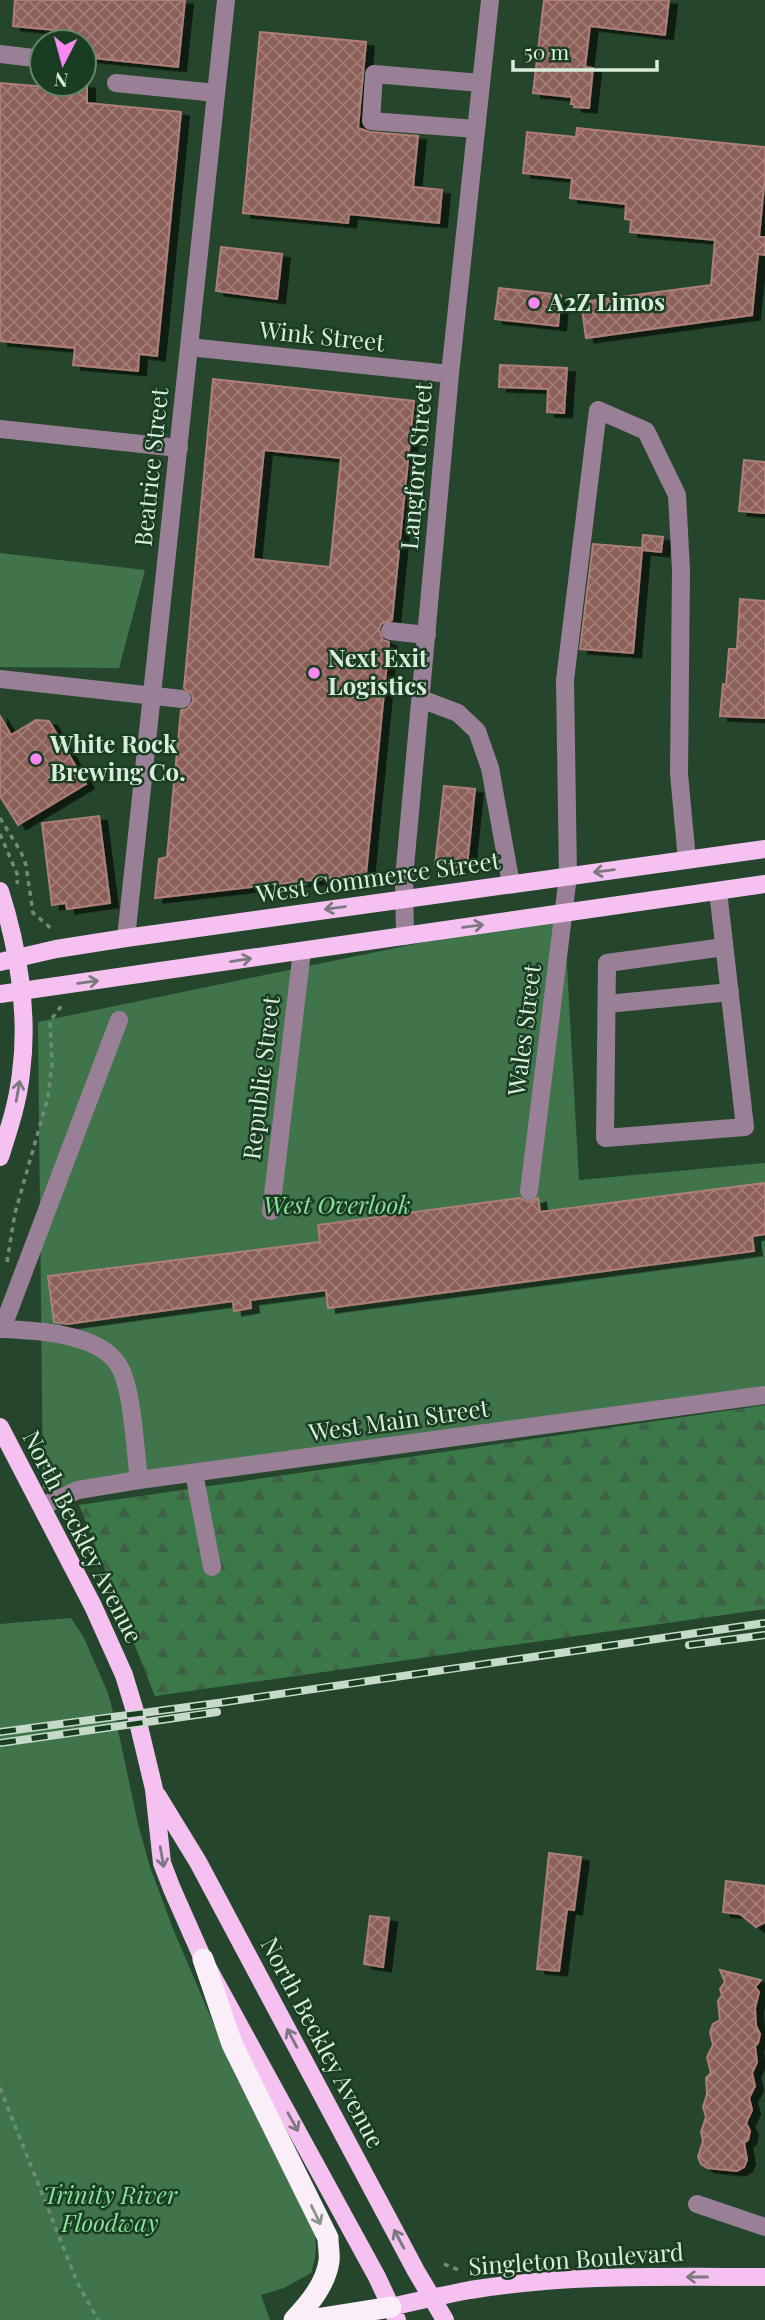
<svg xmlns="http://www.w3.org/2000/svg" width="765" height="2320" viewBox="0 0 765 2320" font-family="'Playfair Display',serif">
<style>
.green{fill:#40754b}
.forest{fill:url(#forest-firs)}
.building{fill:url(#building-cross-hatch);stroke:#ae7f77;stroke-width:2;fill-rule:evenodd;filter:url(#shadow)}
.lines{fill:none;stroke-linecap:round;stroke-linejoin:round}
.path{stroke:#708c76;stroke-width:3.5;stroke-dasharray:5 5;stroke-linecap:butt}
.minor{stroke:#998097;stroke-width:18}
.major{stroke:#f4c1f0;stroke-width:18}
.highway{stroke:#faeef9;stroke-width:21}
.rail-casing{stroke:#c5dac8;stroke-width:8}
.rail{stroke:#1a3c22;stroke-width:5;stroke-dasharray:16;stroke-linecap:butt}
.oneway{stroke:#7c787f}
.oneway2{stroke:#8a958e}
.poi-dot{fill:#f589ef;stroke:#1a3c22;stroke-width:2.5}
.labels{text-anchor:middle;stroke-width:5;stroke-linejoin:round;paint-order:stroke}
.poi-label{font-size:24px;font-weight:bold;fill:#d9eddc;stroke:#1a3c22;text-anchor:start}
.street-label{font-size:24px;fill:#d9eddc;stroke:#1a3c22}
.park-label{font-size:24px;font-style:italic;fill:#8ae19b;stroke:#1a3c22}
</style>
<defs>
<pattern id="forest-firs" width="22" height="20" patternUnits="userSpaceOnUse" patternTransform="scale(1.75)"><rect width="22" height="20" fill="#3b7949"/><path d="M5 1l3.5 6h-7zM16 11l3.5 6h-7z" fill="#3e6046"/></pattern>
<pattern id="building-cross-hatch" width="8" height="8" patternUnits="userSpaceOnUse" patternTransform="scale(1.75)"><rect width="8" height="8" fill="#8c5f58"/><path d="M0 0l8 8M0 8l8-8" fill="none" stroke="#a17e77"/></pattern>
<filter id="shadow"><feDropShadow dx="8" dy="4.5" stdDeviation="0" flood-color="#0009"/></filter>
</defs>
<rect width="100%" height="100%" fill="#25462c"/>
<path class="green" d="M0,553L145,570L119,668L0,667Z
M564,913L579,1180L765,1163V1388L43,1489L38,1022Z
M71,1618L84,1638L108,1693L120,1739L138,1824L150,1867L173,1929L235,2074L311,2219C317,2241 318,2251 311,2273L284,2288L261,2295L270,2320H0V1624Z"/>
<path class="forest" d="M765,1405V1609L155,1696L79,1505Z"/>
<path class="building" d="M15,0H185L178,67L84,57V42H64L65,31L13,26Z
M544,0H669L665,35L590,26L585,67L593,68L589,108L574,107V104H571L572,97L533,93Z
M260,32L366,42L358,128L370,132L418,136L413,187L442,190L439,223L349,214L348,223L243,213Z
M0,83L59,88V84H87V103L181,112L157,356L139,354L138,371L73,365L75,348L0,341Z
M577,128L765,147V176L759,237H765V255L758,254L752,315L586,338L581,302L711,285L715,240L630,232L631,220L625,219L626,204L570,198L572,178L523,173L527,132L576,137Z
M221,247L282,254L277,299L216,291Z
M499,288L561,295L558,326L495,319Z
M500,365L567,368L564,413L547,412L548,389L499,387Z
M213,379L414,401L392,620L381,624L379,630L383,640L389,642L366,874L155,898L159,859L167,857L181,710L187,709L193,701L192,694L184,688ZM264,450L341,458L330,567L253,559Z
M744,460L765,462V513L739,511Z
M643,535L663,537L661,552L642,550L633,653L580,649L593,544L642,548Z
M740,599L765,601V718L720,716L723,684L726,685L729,649H737Z
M0,716L11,735L36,720L49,721L86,784L18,825L0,796Z
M444,786L475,789L467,866L444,870L435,865Z
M99,816L110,903L67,909L66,903L52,905L42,823Z
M765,1183V1234L752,1236L754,1251L328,1308L326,1290L250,1300L251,1308L234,1311L233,1301L67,1324L54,1322L48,1276L320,1242L318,1225L520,1198L528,1202L538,1198L540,1212Z
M549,1853L581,1857L574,1910L567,1909L559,1971L537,1969Z
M726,1881L765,1886V1922L756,1927L740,1914L723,1912Z
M370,1916L389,1918L383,1967L364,1964Z
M720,1970L761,1980L755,1987L759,1992L755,2008L756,2026L760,2034L758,2043L755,2046L757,2062L752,2073L755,2086L749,2098L752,2110L746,2123L750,2131L748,2140L744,2143L747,2160L744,2167L737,2171L707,2168L701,2164L698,2157L703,2141L701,2132L706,2117L703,2107L707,2094L706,2078L711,2073L707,2057L713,2045L710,2032L713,2024L720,2020L718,2001L722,1995L720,1989L725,1982Z"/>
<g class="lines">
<path class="path" d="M0,818L21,852L26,865L33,913L53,930
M0,834L18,876L17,884
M7,1262L15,1213L48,1097L52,1063L50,1021L63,1004
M0,2088L78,2284L98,2320
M444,2264L459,2270"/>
<path class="minor" d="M0,54L42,59
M116,83L216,93
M476,129L371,121L374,74L481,83
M189,347L450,374
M0,429L179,448
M390,631L427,635
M0,679L182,699
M421,699L458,713L477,731L490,768L511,884
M718,891L745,1127L605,1138L607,963L724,947
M405,936L404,878L450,374L490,0
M126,938L226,0
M607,1004L730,992
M529,1191L568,876L565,680L598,410L646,431L677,495L681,570L679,774L687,860
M271,1211L302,951
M0,1329C33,1330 97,1333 117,1363C133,1384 135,1452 139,1480
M2,1329L119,1020
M194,1473L212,1567
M42,1506L78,1490L139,1480L765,1395
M697,2204L765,2227"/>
<path class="major" d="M0,891C18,947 29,1014 21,1073C18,1102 9,1129 0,1157
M0,962L56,949L126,938L765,849
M0,994L765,884
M0,1427L93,1606L124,1675L137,1718L154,1789L162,1863L172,1889L203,1959L377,2277L397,2320
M157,1795L198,1862L416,2271L445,2320
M391,2307C417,2301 444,2295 470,2290C567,2274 667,2277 765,2277"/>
<path class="highway" d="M203,1959L232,2044L328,2238C328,2246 330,2254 329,2261C326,2284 309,2304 294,2320
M309,2320L391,2307"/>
<g class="rail-casing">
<path id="rail" d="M689,1645L765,1635
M0,1732L225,1702L765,1623
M0,1743L217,1712"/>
</g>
<use href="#rail" class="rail"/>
</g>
<defs><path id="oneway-shaft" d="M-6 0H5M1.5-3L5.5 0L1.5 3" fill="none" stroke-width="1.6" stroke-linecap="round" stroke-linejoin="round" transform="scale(1.75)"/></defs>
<g class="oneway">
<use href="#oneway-shaft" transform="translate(604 871) rotate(173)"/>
<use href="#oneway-shaft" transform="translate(335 908) rotate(172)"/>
<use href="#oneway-shaft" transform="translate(473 926) rotate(-8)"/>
<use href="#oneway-shaft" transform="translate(241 960) rotate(-9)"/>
<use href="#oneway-shaft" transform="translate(88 982) rotate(-8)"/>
<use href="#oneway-shaft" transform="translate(18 1091) rotate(-80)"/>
<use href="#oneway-shaft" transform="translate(162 1857) rotate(80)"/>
<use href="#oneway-shaft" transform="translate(292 2038) rotate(-118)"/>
<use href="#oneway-shaft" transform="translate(293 2122) rotate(61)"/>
<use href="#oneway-shaft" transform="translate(399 2239) rotate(-118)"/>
<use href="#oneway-shaft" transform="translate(697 2277) rotate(180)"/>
</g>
<use class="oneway2" href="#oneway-shaft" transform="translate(316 2215) rotate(64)"/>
<g class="poi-dot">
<circle cx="534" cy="303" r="7"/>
<circle cx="314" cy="673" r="7"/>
<circle cx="36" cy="759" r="7"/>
</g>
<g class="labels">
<g class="poi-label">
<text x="548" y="311">A2Z Limos</text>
<text x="328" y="667">Next Exit<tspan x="328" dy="28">Logistics</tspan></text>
<text x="50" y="753">White Rock<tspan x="50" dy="28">Brewing Co.</tspan></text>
</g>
<g class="street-label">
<text transform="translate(322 337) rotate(6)" y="8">Wink Street</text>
<text transform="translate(417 466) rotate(-85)" y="8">Langford Street</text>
<text transform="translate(152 467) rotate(-84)" y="8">Beatrice Street</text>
<text transform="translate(378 878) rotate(-8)" y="8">West Commerce Street</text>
<text transform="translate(525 1030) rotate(-83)" y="8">Wales Street</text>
<text transform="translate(262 1078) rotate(-83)" y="8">Republic Street</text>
<text transform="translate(399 1421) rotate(-8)" y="8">West Main Street</text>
<text transform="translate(82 1537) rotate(63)" y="8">North Beckley Avenue</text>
<text transform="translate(322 2043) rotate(62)" y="8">North Beckley Avenue</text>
<text transform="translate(576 2260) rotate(-4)" y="8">Singleton Boulevard</text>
</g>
<g class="park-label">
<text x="337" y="1214">West Overlook</text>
<text x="110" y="2204">Trinity River<tspan x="110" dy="28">Floodway</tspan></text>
</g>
</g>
<g transform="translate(63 63) rotate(186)"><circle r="33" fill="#1a3c22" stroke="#66836c" stroke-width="2"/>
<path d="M0-5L12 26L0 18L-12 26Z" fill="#f589ef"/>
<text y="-10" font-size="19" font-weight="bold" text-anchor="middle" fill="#d9eddc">N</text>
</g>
<path d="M513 60v10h144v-10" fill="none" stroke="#d9eddc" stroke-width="3.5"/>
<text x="524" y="60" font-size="21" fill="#d9eddc" stroke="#1a3c22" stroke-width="5" paint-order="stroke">50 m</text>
</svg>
